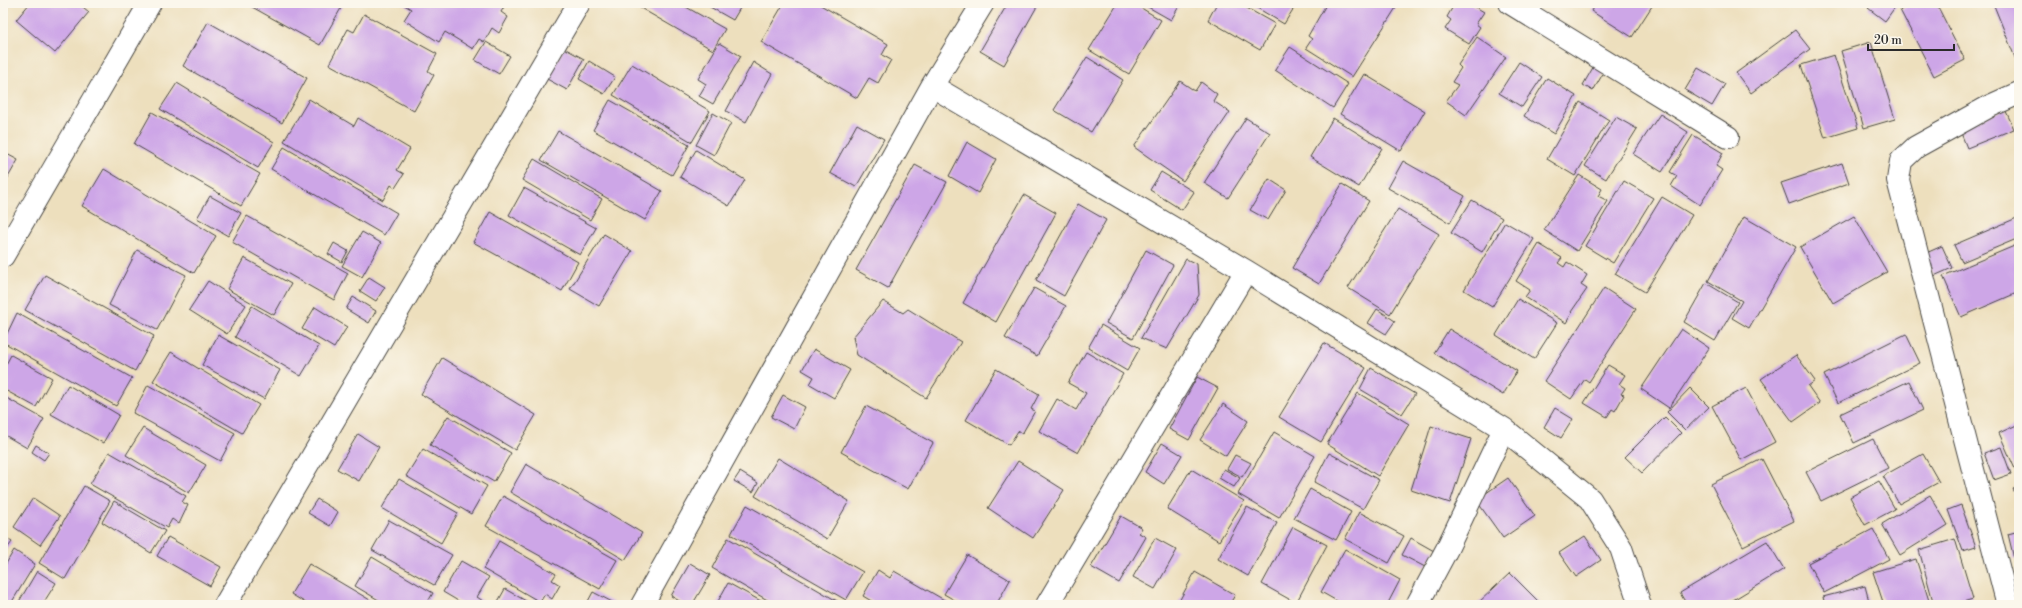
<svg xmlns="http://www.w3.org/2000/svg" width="2022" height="608" viewBox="0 0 2022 608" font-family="'Libre Bodoni',serif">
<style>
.building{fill:#cda6e7}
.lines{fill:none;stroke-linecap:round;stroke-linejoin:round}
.street-casing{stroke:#484641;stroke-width:24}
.street{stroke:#fff;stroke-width:22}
</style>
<rect width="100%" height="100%" fill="#fbf7ec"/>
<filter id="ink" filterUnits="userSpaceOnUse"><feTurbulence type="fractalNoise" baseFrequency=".025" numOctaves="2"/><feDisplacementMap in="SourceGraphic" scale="8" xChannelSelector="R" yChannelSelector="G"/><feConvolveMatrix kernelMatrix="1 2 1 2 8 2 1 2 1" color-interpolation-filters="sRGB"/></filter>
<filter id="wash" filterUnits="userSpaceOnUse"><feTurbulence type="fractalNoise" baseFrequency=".012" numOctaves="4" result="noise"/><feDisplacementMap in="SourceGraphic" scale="16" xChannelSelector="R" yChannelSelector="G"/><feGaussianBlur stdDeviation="0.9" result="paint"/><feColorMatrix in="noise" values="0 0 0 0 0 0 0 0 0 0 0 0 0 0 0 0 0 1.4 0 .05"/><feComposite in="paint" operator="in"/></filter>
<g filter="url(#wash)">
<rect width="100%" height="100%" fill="#eddfbd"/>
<g id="blocks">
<path class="building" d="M30,3H78L89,12L55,53L16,20Z
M245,3H344L320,45Z
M401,3H506L501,12L508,17L499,33L492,28L484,42L479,39L473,49L445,32L439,42L404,20L411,9Z
M639,3H679L725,29L713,50L637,6Z
M703,3H743L733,20Z
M784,3H817L888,44L882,55L891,60L878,83L869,78L857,98L761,42Z
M1008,3H1039L1004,65L980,51Z
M1118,3H1133L1161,20L1129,74L1089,50Z
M1141,3H1181L1171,20Z
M1217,3H1238L1275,24L1260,50L1208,20Z
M1249,3H1297L1284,24Z
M1327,3H1399L1352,77L1306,48L1312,39L1308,36Z
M1455,3H1469L1484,12L1476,24L1480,27L1469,44L1445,29L1451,20L1447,17Z
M1596,3H1654L1632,37L1591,11Z
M1871,3H1898L1885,21L1868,8Z
M1914,3H1936L1965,60L1934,76L1900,10Z
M1993,3H2019V59L2016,60Z
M364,14L437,54L428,71L434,75L414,111L329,64L348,29L354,32Z
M208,22L307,78L282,123L183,66Z
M1795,30L1810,49L1751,93L1736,73Z
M1477,37L1506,57L1466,115L1446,101L1458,85L1452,82L1461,68L1458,65Z
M486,42L510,56L499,74L475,60Z
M1871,42L1895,119L1864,128L1841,51Z
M719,43L741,56L713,104L699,96L706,84L698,79Z
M1290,47L1348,84L1333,108L1275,70Z
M564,48L584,59L567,90L547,79Z
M1834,55L1858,128L1825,138L1801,65Z
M1087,57L1123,80L1091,132L1054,110Z
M589,61L615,77L604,94L579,79Z
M753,62L772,74L746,122L726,111Z
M1519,62L1542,77L1522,107L1499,93Z
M632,64L710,111L692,142L613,95Z
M1595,64L1605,70L1593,91L1583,85Z
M1698,68L1725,84L1712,106L1685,90Z
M1364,74L1425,111L1401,151L1340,114Z
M1547,78L1576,96L1554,134L1524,116Z
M1180,81L1195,91L1201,82L1217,94L1213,101L1230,112L1183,181L1134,147Z
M177,83L274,142L258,168L160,109Z
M309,99L354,126L358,118L410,149L397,170L404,174L395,188L391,185L383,200L284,141Z
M610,100L689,145L672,175L593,130Z
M1580,102L1609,120L1575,176L1547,159Z
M2005,109L2014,129L1967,148L1959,128Z
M152,112L260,174L241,206L134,144Z
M713,113L731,123L714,155L696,145Z
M1660,114L1688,132L1662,172L1633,154Z
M1616,117L1637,129L1606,179L1585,166Z
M1246,118L1270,133L1228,198L1204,183Z
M1333,118L1382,148L1359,187L1310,157Z
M857,124L884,139L856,187L830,173Z
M558,131L662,191L645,220L541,160Z
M1693,135L1723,153L1716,166L1722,170L1700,205L1671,186L1677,176L1670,172Z
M967,142L996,159L978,193L949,176Z
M284,147L397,213L384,235L271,169Z
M696,150L745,180L729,206L680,177Z
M3,152L18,160L3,186Z
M534,159L602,199L590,220L522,180Z
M1403,161L1465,196L1450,223L1388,188Z
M1842,163L1849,183L1789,204L1781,183Z
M915,165L947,182L888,288L856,270Z
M104,169L216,236L194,273L82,206Z
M1161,172L1194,192L1182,210L1150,190Z
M1579,175L1602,189L1598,196L1608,201L1577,251L1544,230Z
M1269,179L1286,190L1268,220L1250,210Z
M1624,181L1653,198L1613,263L1585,246Z
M1342,184L1369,201L1319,284L1292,268Z
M524,188L596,228L580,255L509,215Z
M1024,195L1056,213L996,322L963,303Z
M210,196L241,213L228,236L197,218Z
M1662,197L1692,215L1645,292L1615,274Z
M1472,200L1502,218L1482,252L1451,233Z
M1078,204L1106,220L1064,296L1036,280Z
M1398,209L1439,234L1390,314L1348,288Z
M490,212L578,262L562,291L473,242Z
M247,216L348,273L334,300L232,242Z
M1854,216L1887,272L1833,303L1800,247Z
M1744,217L1796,247L1749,328L1732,318L1742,301L1708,281Z
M2019,217V238L1962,262L1954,245Z
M1505,222L1534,239L1492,307L1464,290Z
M362,232L381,243L362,277L342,266Z
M604,234L632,251L599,306L570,289Z
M334,243L348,251L342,262L328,254Z
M1539,244L1562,258L1558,263L1564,267L1567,262L1587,275L1581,285L1587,289L1571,312L1572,313L1566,323L1525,297L1530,290L1516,281Z
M2019,244V292L1961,317L1943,276Z
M1942,246L1952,268L1934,276L1924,254Z
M137,250L186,275L157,330L109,305Z
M1146,250L1173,265L1133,338L1106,323Z
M244,258L291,284L274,315L227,289Z
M1186,259L1197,264L1199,295L1167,349L1141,338Z
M45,275L154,336L135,371L25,310Z
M369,277L385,287L376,301L360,291Z
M208,281L246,305L227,334L189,310Z
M1706,283L1738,302L1715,341L1684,322Z
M1034,288L1066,306L1037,356L1005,338Z
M1604,288L1636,309L1589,382L1585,379L1571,399L1544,381Z
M353,297L376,311L369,323L346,309Z
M1518,299L1557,323L1534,359L1496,335Z
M883,301L903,313L908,309L961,342L926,398L857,355L853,337Z
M252,306L319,346L301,376L235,337Z
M315,307L347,327L334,348L302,329Z
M1377,309L1395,321L1386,334L1368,323Z
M17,313L132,378L116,406L3,342Z
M1101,325L1140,348L1127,371L1088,348Z
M1449,329L1517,371L1503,395L1434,353Z
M1681,329L1709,348L1669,408L1641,389Z
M1906,334L1920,363L1838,403L1824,375Z
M218,335L280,370L264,399L202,365Z
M1324,343L1366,368L1321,442L1279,417Z
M814,349L850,370L834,398L810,384L814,377L802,370Z
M171,352L259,405L242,433L153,381Z
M1086,352L1123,374L1078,453L1039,431L1057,399L1076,410L1086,393L1068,383Z
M11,355L52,378L36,407L3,389V370Z
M1796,355L1815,381L1808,386L1820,403L1793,422L1761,379Z
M442,358L536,415L515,450L421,394Z
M1608,365L1625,375L1619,384L1625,388L1621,394L1624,395L1615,411L1612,409L1607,417L1584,403Z
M1371,368L1415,394L1402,414L1360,389Z
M996,369L1039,394L1031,409L1035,411L1022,434L1018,431L1009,445L966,420Z
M1197,377L1218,388L1189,440L1169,429Z
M1909,381L1923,410L1854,443L1840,414Z
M68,385L119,415L103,443L51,414Z
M148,385L235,433L220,461L133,413Z
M1690,388L1709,407L1685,430L1667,412Z
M1746,388L1775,442L1741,460L1712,406Z
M1358,393L1409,424L1378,476L1327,444Z
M783,395L805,407L794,429L771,417Z
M3,396L44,419L27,448L3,434Z
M1223,404L1248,421L1226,456L1200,440Z
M866,406L933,443L908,489L841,452Z
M1555,408L1573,419L1561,438L1544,427Z
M448,416L511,453L494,482L430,445Z
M1665,417L1681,433L1642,473L1625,457Z
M2019,424V467L2015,469L1999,433Z
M1431,426L1471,439L1450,503L1411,490Z
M143,428L206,465L189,493L126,455Z
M1274,432L1315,456L1279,518L1238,494Z
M358,434L379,447L359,481L337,469Z
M1873,439L1888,468L1821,501L1806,472Z
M1162,443L1182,455L1164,484L1145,472Z
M36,445L49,453L44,460L32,452Z
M2001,447L2011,474L1994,480L1984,453Z
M423,449L487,486L471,514L406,476Z
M109,452L186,496L182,502L188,505L179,524L172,519L167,528L90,484Z
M1329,453L1379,480L1363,509L1314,482Z
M1923,454L1939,482L1899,504L1883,476Z
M1235,455L1251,463L1242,477L1227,469Z
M778,458L849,501L827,539L755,496Z
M1762,459L1794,521L1743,546L1711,484Z
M1018,461L1064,490L1033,538L988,508Z
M526,464L642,533L625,560L510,492Z
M1191,469L1244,501L1219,541L1167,509Z
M1224,469L1240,478L1234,487L1219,478Z
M740,472L758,483L753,492L734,481Z
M1508,478L1535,516L1503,538L1476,500Z
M399,479L458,513L441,543L382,508Z
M1879,481L1895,509L1865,525L1850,497Z
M84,486L110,501L65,579L39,563Z
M2019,486V501L2013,489Z
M1310,489L1351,512L1336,540L1294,518Z
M1930,495L1948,525L1900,555L1882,524Z
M503,496L617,560L600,589L486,526Z
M33,498L60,516L40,545L14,527Z
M317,499L338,512L330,526L308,513Z
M114,501L165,531L151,553L102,522Z
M747,505L863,572L846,600L731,534Z
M1961,505L1976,547L1963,551L1948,510Z
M1247,507L1277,523L1248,576L1218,559Z
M1359,512L1404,536L1389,563L1345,539Z
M1121,516L1142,528L1139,533L1146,537L1119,583L1091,567Z
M389,520L452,555L434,585L372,550Z
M1293,527L1327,545L1296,603L1262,584Z
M1873,529L1889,559L1824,593L1808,563Z
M2019,531V557L2014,559L2008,534Z
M3,536L12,542L3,554Z
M1585,536L1601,560L1576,577L1559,553Z
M168,537L221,567L210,586L157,556Z
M728,538L844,605H776L712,568Z
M1155,538L1177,550L1155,589L1133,577Z
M1411,538L1434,551L1425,567L1402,555Z
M1955,539L1973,599L1953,605H1934L1919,550Z
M499,541L556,574L552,580L560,585L552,599L545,594L540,602L483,569Z
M1767,541L1784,569L1725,605H1687L1680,593Z
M1345,549L1400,580L1387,605H1344L1321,592Z
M14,550L35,564L10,605H3V569Z
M967,555L1010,580L996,605H963L944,594Z
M372,557L433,593L426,605H387L355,586Z
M1916,559L1930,604L1884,605L1873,572Z
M461,561L489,577L477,597L489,605H465L443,592Z
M690,563L710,575L692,605H686L671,596Z
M309,564L370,600L367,605H309L291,594Z
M878,570L890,578L894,571L953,605H878L863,596Z
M37,571L56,583L42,605H17Z
M1195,572L1235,595L1229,605H1177Z
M1510,573L1542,605H1480L1478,603Z
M728,583L768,605H716Z
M1865,586L1870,605H1825L1823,597Z
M505,589L533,605H496Z
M593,592L618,605H586Z"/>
</g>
</g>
<g filter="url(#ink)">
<use href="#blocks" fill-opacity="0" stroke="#484641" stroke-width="1"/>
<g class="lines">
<g class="street-casing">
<path id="street" d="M1510,3L1728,137
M932,86L1246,271L1504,429L1590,499L1621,548L1640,605
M3,256L150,3
M225,605L579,3
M642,605L932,86L983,3
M1047,605L1246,271
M1417,605L1447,549L1504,429
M2008,605L1898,180L1901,161L1916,147L1990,106L2019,93"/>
</g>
<use href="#street" class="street"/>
</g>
</g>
<rect width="2022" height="608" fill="none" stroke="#fbf7ec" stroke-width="16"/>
<path d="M1868 44v6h86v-6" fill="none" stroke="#2b2b2b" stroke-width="2"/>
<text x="1874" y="44" font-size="12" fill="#2b2b2b" stroke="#fbf7ec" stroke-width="3" paint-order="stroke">20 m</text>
</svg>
